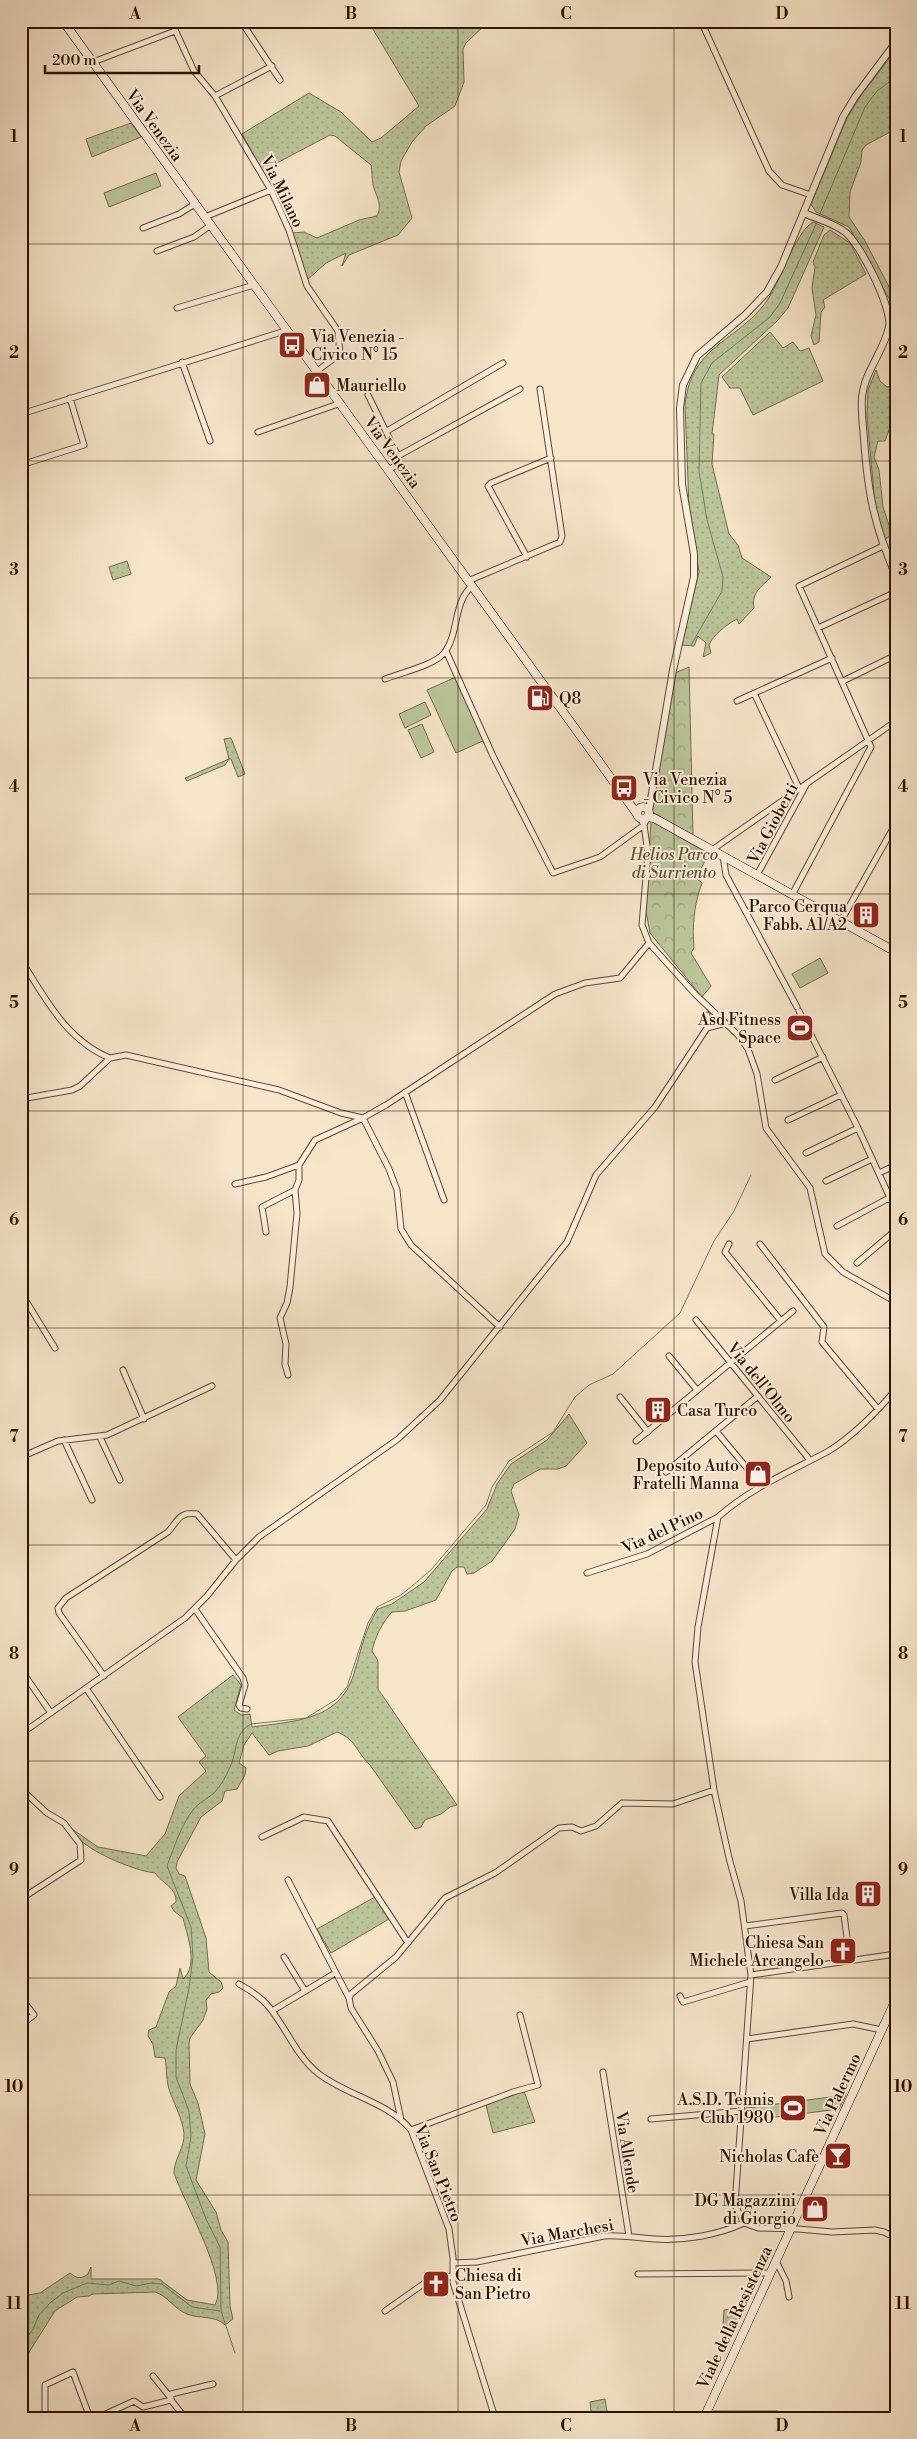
<svg xmlns="http://www.w3.org/2000/svg" width="917" height="2439" viewBox="0 0 917 2439" font-family="'Libre Bodoni',serif">
<style>
.grass{fill:url(#grass-dots);stroke:#736c4e}
.park{fill:url(#park-crowns);stroke:#736c4e}
.pitch{fill:#bac599;stroke:#736c4e}
.lines{fill:none;stroke-linecap:round;stroke-linejoin:round}
.stream{stroke:#727974;stroke-width:1}
.minor-casing{stroke:#5f4734;stroke-width:7}
.tertiary-casing{stroke:#5f4734;stroke-width:8}
.secondary-casing{stroke:#2c1202;stroke-width:9}
.minor{stroke:#faeedd;stroke-width:5}
.tertiary{stroke:#faeedd;stroke-width:6}
.secondary{stroke:#faeedd;stroke-width:8}
.grid{fill:none;stroke:#2c1202;stroke-width:1;stroke-opacity:0.55}
.labels{text-anchor:middle;stroke-width:4;stroke-linejoin:round;paint-order:stroke}
.street-label{font-size:16px;fill:#2c1202;stroke:#faeedd}
.poi-label{font-size:16px;fill:#2c1202;stroke:#faeedd;text-anchor:end}
.park-label{font-size:16px;font-style:italic;fill:#5e5137;stroke:#faeedd}
.neatline{fill:none;stroke:#2c1202;stroke-width:2}
.grid-label{font-size:16px;text-anchor:middle;font-weight:bold;fill:#2c1202}
</style>
<defs>
<pattern id="grass-dots" width="8" height="8" patternUnits="userSpaceOnUse" patternTransform="scale(1.25)"><rect width="8" height="8" fill="#bac599"/><path d="M2 2h.1M6 6h.1" fill="none" stroke="#a0a882" stroke-width="1.8" stroke-linecap="round"/></pattern>
<pattern id="park-crowns" width="20" height="18" patternUnits="userSpaceOnUse" patternTransform="scale(1.25)"><rect width="20" height="18" fill="#bac599"/><path d="M2 6a3 3 0 1 1 6 0M12 15a3 3 0 1 1 6 0" fill="none" stroke="#a0a882"/></pattern>
</defs>
<rect width="100%" height="100%" fill="#f7e5ca"/>
<filter id="stains"><feTurbulence type="fractalNoise" baseFrequency=".004" numOctaves="4"/><feColorMatrix values="0 0 0 0 .2 0 0 0 0 .09 0 0 0 0 .02 0 0 0 .5 -.17"/></filter>
<radialGradient id="worn" r=".72"><stop offset=".6" stop-color="#630" stop-opacity="0"/><stop offset="1" stop-color="#630" stop-opacity=".3"/></radialGradient>
<path class="grass" d="M368,21H489L466,43L463,49L464,82L455,106L426,126L412,142L401,161L399,172L412,218L398,235L349,255L342,266L346,253L326,263L306,281L292,233L304,232L317,238L359,220L377,216C383,205 376,196 373,185C372,178 372,171 371,165L335,136L330,135L271,166L269,182L242,134L309,93L341,112L372,142L381,138L419,106Z
M896,50V125L890,132L866,145L862,150L861,162L850,192L849,217L865,241L896,300V311L849,227L816,212L811,204L847,118L864,91Z
M131,123L141,137L92,157L86,139Z
M813,222L824,227L788,308L778,320L719,375L712,434H714L712,464L729,534L738,545L742,558L771,577C761,587 751,593 754,608L739,624L737,619C727,624 713,635 709,645L711,653L703,657L706,643L698,636L694,646L681,645L699,572L689,507L685,404C692,346 732,344 763,306C780,286 794,233 813,222Z
M830,230L850,243L866,274L823,300L825,307L821,312L819,342L814,345L811,336L816,315L812,288L815,267L813,262L824,235Z
M770,332L783,348L793,342L800,351L809,348L823,381L753,415L740,388H730L722,377Z
M876,370L880,381L887,387L896,385V410L885,441H878L874,457L879,470L883,507L890,528L896,532L884,540L875,505L867,416L868,390Z
M127,561L131,574L113,580L109,567Z
M231,738L245,774L238,777L231,759H229L225,765L187,781L185,778L229,759L224,739Z
M569,1414L587,1443L566,1466L558,1469H540L514,1484L511,1491L519,1515L515,1529L492,1561L474,1573L467,1574L464,1567H457L452,1571L436,1600L405,1611L392,1612C382,1623 375,1637 372,1651L378,1661V1689L457,1805L450,1807L441,1814L425,1820L421,1827L415,1829L370,1765C357,1753 355,1738 337,1732L308,1746L278,1751L269,1755L252,1733L244,1745L239,1763L246,1768L245,1775L237,1789L225,1791L222,1801L201,1817L177,1862L176,1868L179,1874L185,1876L206,1938L209,1972L221,1982L223,1988L219,1992L211,1994L206,2000L207,2009L203,2020L190,2038L189,2044L190,2084L198,2103L205,2134L196,2180L216,2212L221,2230L228,2242L230,2306L233,2319L225,2325C215,2315 199,2319 187,2314C174,2309 168,2296 155,2292L93,2294L89,2296L77,2297L55,2311L21,2365V2296L40,2293L70,2273C77,2279 81,2279 88,2274L91,2267V2279H159L187,2300L215,2305C230,2280 183,2201 174,2173C174,2159 185,2148 184,2133C182,2118 175,2106 170,2092C166,2082 167,2069 165,2058L155,2057L153,2044L148,2036L149,2030L156,2027L169,1992L176,1986L180,1968L183,1979C199,1965 187,1935 183,1918L174,1911L171,1906L176,1902C177,1888 162,1883 155,1873C135,1871 79,1849 72,1829L98,1847L146,1856L165,1834L179,1796L206,1771L199,1762L206,1756L178,1717L233,1675L241,1685L234,1710L241,1715L250,1714L252,1727C295,1721 342,1721 355,1670C361,1650 366,1626 378,1609L392,1604L424,1582L487,1509L497,1484L511,1464L547,1440Z
M375,1897L389,1919L331,1953L317,1929Z
M524,2091L535,2122L493,2133L486,2105Z
M743,2307L736,2327L723,2325L724,2310Z
M605,2399L608,2418H592L590,2402Z
M713,2411H778L776,2418H710Z"/>
<path class="park" d="M689,667L693,835L652,812L675,673Z
M651,821L704,851L703,855L707,857L696,878L702,883C694,904 692,926 694,948L691,953L711,986L702,997L650,933L646,911Z"/>
<path class="pitch" d="M156,173L161,186L109,207L104,193Z
M456,677L485,740L456,753L427,690Z
M425,702L431,715L405,728L399,714Z
M422,724L434,752L421,758L408,730Z
M820,958L828,973L800,988L792,974Z
M846,2095L839,2109L745,2121L746,2108Z"/>
<g class="lines">
<path class="stream" d="M819,216L865,107L877,91L896,77
M691,645L722,591L723,577L707,520L699,471L701,383L712,363L770,317L780,303L817,222
M21,2346L33,2329L39,2315L51,2302L63,2293L87,2283L109,2285L119,2281L136,2286L152,2283L162,2284L192,2307L220,2311
M235,2353L221,2311L220,2247L206,2219L186,2166L191,2137L189,2111L176,2077V2050L189,1988L193,1957L191,1927L167,1866C173,1850 182,1823 193,1810C198,1803 207,1799 214,1793C221,1786 226,1776 230,1767C238,1751 233,1734 251,1724L306,1718L337,1699L347,1687L368,1623L377,1607L401,1595L430,1571L486,1505L492,1487L509,1461L553,1432L575,1397L589,1385L613,1374L680,1313L714,1241L734,1211L751,1175"/>
<g class="minor-casing">
<path id="minor" d="M171,21L194,71L215,96L271,190L289,230L307,286L338,331L340,354L317,371
M241,21L280,80
M701,21L769,171L782,185L808,194
M93,62L175,31
M215,96L272,66
M205,217L271,190
M143,228L179,214L195,204
M157,251L194,237L211,225
M177,308L254,285
M890,322L896,319
M182,362L210,441
M368,395L398,456L395,466L389,470
M21,414L288,330
M387,431L503,363
M258,432L341,403
M398,456L520,389
M21,465L84,445L70,398
M527,557L488,486L491,483L551,458
M468,581L560,542L562,536L540,389
M818,628L896,592
M446,651L493,756L553,873L600,857L644,825L647,818
M385,679C400,673 435,665 444,653C459,635 453,602 472,586
M843,681L896,655
M754,693L799,788
M737,701L832,658
M640,818L644,825L648,853L642,925L649,943L695,994L738,1035L748,1049L757,1074L766,1128L810,1188L825,1254L843,1272L896,1302
M712,850L896,721
M723,856L726,875L797,1007
M757,875L806,785
M792,895L871,747L799,586L883,546
M841,921L896,823
M21,960C45,998 66,1040 110,1058
M799,1011L858,1128L896,1211
M707,1028L722,1024
M775,1080L823,1057
M405,1092L444,1200
M21,1099L72,1090L80,1086L110,1058L126,1055L279,1090L341,1113L363,1118L386,1105L555,994L585,983L620,978L649,943
M788,1120L841,1095
M806,1153L858,1128
M879,1173L896,1165
M826,1181L872,1159
M235,1184L266,1177L299,1165L315,1140L363,1118L389,1169L397,1190L401,1229L411,1245L500,1327
M837,1226L889,1198
M266,1232L262,1207L295,1190L299,1180V1165
M729,1244L725,1252L781,1321
M760,1244L824,1327L822,1342L878,1409
M857,1263L896,1230
M21,1293L55,1348
M696,1320L809,1459
M669,1356L697,1390
M123,1370L144,1419
M288,1375L285,1364L286,1344L280,1318L287,1303L290,1287L297,1213L295,1190
M896,1389C879,1410 851,1438 827,1452C789,1472 751,1488 718,1517L698,1627L695,1662L714,1790L729,1858L741,1901L751,1975L735,2205L744,2223L758,2228L798,2229L832,2232L875,2230L884,2232L896,2238
M620,1397L648,1432
M716,1431L761,1485
M100,1437L120,1480
M64,1440L92,1500
M636,1441L793,1311
M21,1457L58,1441L107,1435L212,1386
M666,1472L758,1396
M236,1560L259,1537L398,1439L440,1400L567,1242L596,1175L655,1107L707,1028V1015
M587,1573L647,1554L718,1517
M195,1609L243,1678L245,1685L239,1705L241,1708L247,1709
M21,1670L51,1713
M86,1688L160,1797
M21,1734L185,1618L207,1596L236,1560L197,1514C179,1511 178,1521 168,1532L66,1598L58,1608L59,1613L104,1676
M21,1789L47,1813L64,1823L80,1844L81,1860L21,1899
M262,1837L304,1817L328,1821L408,1943
M288,1880L349,1998
M745,1926L842,1913L844,1915L850,1960
M284,1957L305,1991
M751,1975L896,1954
M239,1984C250,1990 261,1997 269,2007C287,2029 296,2056 319,2074C348,2096 388,2102 411,2130L449,2229L453,2258V2282L495,2418
M680,1996L683,2002L750,1982
M21,1998L34,2015L21,2025
M272,2011L332,1975
M747,2039L853,2024L882,2030
M603,2072L629,2236
M651,2119L742,2111
M401,2120L393,2082L378,2051L351,2008L349,1998L351,1994L396,1957L445,1898L495,1873L559,1828L572,1827L581,1831L596,1826L622,1803L673,1804L714,1790
M411,2130L513,2092L538,2085L520,2015
M776,2261L786,2281L789,2297
M453,2263L477,2262L604,2236C622,2235 638,2238 655,2239C684,2241 718,2235 744,2223
M638,2274L769,2273
M385,2311L429,2280L452,2276
M153,2376L170,2397
M45,2418V2385L73,2372L90,2418
M97,2418L134,2401L143,2407L171,2400
M185,2418L171,2400V2394L213,2384"/>
</g>
<g class="tertiary-casing">
<path id="tertiary" d="M804,213C817,219 834,223 845,232C860,243 893,309 889,327C884,351 864,372 862,398C861,411 863,426 864,439C868,494 874,525 896,576
M649,811L673,670L694,577V554L682,484L680,408L683,385L697,356L745,315L767,292L781,267L843,117L855,97L896,42"/>
</g>
<g class="secondary-casing">
<path id="secondary" d="M63,21L637,814
M637 813a6 6 0 1 1 12 0a6 6 0 1 1-12 0Z
M647,817L654,818L896,952
M704,2418L896,1999"/>
</g>
<use href="#minor" class="minor"/>
<use href="#tertiary" class="tertiary"/>
<use href="#secondary" class="secondary"/>
</g>
<path class="grid" d="M243,21V2418M458,21V2418M674,21V2418M21,244H896M21,461H896M21,678H896M21,894H896M21,1111H896M21,1328H896M21,1545H896M21,1761H896M21,1978H896M21,2195H896"/>
<defs>
<g id="bus-square" transform="scale(1.4375)"><rect x="-9" y="-9" width="18" height="18" rx="4" fill="#8f2418" stroke="#faeedd"/><path d="M-5-6H5V4H4V6H2V4H-2V6H-4V4H-5ZM-3.5-4V0h7V-4ZM-3.5 1.2v1.5H-2V1.2ZM2 1.2v1.5H3.5V1.2Z" fill="#fff"/></g>
<g id="shop-square" transform="scale(1.4375)"><rect x="-9" y="-9" width="18" height="18" rx="4" fill="#8f2418" stroke="#faeedd"/><path d="M-5-2.5h2.3a2.7 3.5 0 0 1 5.4 0H5L5.5 6h-11ZM-1.5-2.5h3a1.5 2.3 0 0 0-3 0Z" fill="#fff"/></g>
<g id="fuel-square" transform="scale(1.4375)"><rect x="-9" y="-9" width="18" height="18" rx="4" fill="#8f2418" stroke="#faeedd"/><path d="M-5.5-6h7V0h2V4h1.3V-2.5L3-4.5l.8-.8L6-3V5H2.5V1h-1V6h-7ZM-4.2-4.7v3.2H.2V-4.7Z" fill="#fff"/></g>
<g id="building-square" transform="scale(1.4375)"><rect x="-9" y="-9" width="18" height="18" rx="4" fill="#8f2418" stroke="#faeedd"/><path d="M-4-6H4V6H1V3H-1V6H-4ZM-2.5-4.3h1.7v1.8h-1.7ZM.8-4.3h1.7v1.8H.8ZM-2.5-1h1.7V.8h-1.7ZM.8-1h1.7V.8H.8Z" fill="#fff"/></g>
<g id="stadium-square" transform="scale(1.4375)"><rect x="-9" y="-9" width="18" height="18" rx="4" fill="#8f2418" stroke="#faeedd"/><path d="M0-5a6.5 5 0 1 0 0 10a6.5 5 0 1 0 0-10ZM-3.5-1.8h7v3.6h-7Z" fill="#fff"/></g>
<g id="church-square" transform="scale(1.4375)"><rect x="-9" y="-9" width="18" height="18" rx="4" fill="#8f2418" stroke="#faeedd"/><path d="M-1.2-6h2.4v3.5h3.3v2.4h-3.3V6h-2.4V-.1h-3.3v-2.4h3.3Z" fill="#fff"/></g>
<g id="bar-square" transform="scale(1.4375)"><rect x="-9" y="-9" width="18" height="18" rx="4" fill="#8f2418" stroke="#faeedd"/><path d="M-6-5H6L.8 .8V4.5H3.5V6h-7V4.5H-.8V.8Z" fill="#fff"/></g>
</defs>
<g fill-rule="evenodd">
<use href="#bus-square" x="292" y="345"/>
<use href="#shop-square" x="317" y="385"/>
<use href="#fuel-square" x="540" y="698"/>
<use href="#bus-square" x="624" y="788"/>
<use href="#building-square" x="866" y="915"/>
<use href="#stadium-square" x="800" y="1028"/>
<use href="#building-square" x="658" y="1410"/>
<use href="#shop-square" x="758" y="1474"/>
<use href="#building-square" x="868" y="1894"/>
<use href="#church-square" x="843" y="1951"/>
<use href="#stadium-square" x="793" y="2108"/>
<use href="#bar-square" x="838" y="2156"/>
<use href="#shop-square" x="815" y="2209"/>
<use href="#church-square" x="436" y="2284"/>
</g>
<g class="labels">
<g class="street-label">
<text transform="translate(155 125) rotate(54)" y="6">Via Venezia</text>
<text transform="translate(283 191) rotate(64)" y="6">Via Milano</text>
<text transform="translate(393 452) rotate(54)" y="6">Via Venezia</text>
<text transform="translate(772 823) rotate(-62)" y="6">Via Gioberti</text>
<text transform="translate(762 1382) rotate(51)" y="6">Via dell'Olmo</text>
<text transform="translate(662 1530) rotate(-25)" y="6">Via del Pino</text>
<text transform="translate(837 2094) rotate(-65)" y="6">Via Palermo</text>
<text transform="translate(628 2152) rotate(81)" y="6">Via Allende</text>
<text transform="translate(439 2173) rotate(68)" y="6">Via San Pietro</text>
<text transform="translate(567 2232) rotate(-10)" y="6">Via Marchesi</text>
<text transform="translate(734 2317) rotate(-65)" y="6">Viale della Resistenza</text>
</g>
<g class="poi-label">
<text x="311" y="342" text-anchor="start">Via Venezia -<tspan x="311" dy="18">Civico N° 15</tspan></text>
<text x="336" y="391" text-anchor="start">Mauriello</text>
<text x="559" y="704" text-anchor="start">Q8</text>
<text x="643" y="785" text-anchor="start">Via Venezia<tspan x="643" dy="18">- Civico N° 5</tspan></text>
<text x="847" y="912">Parco Cerqua<tspan x="847" dy="18">Fabb. A1/A2</tspan></text>
<text x="781" y="1025">Asd Fitness<tspan x="781" dy="18">Space</tspan></text>
<text x="677" y="1416" text-anchor="start">Casa Turco</text>
<text x="739" y="1471">Deposito Auto<tspan x="739" dy="18">Fratelli Manna</tspan></text>
<text x="849" y="1900">Villa Ida</text>
<text x="824" y="1948">Chiesa San<tspan x="824" dy="18">Michele Arcangelo</tspan></text>
<text x="774" y="2105">A.S.D. Tennis<tspan x="774" dy="18">Club 1980</tspan></text>
<text x="819" y="2162">Nicholas Cafè</text>
<text x="796" y="2206">DG Magazzini<tspan x="796" dy="18">di Giorgio</tspan></text>
<text x="455" y="2281" text-anchor="start">Chiesa di<tspan x="455" dy="18">San Pietro</tspan></text>
</g>
<g class="park-label">
<text x="674" y="860">Helios Parco<tspan x="674" dy="18">di Surriento</tspan></text>
</g>
</g>
<rect width="917" height="2439" fill="none" stroke="#f7e5ca" stroke-width="55"/>
<path d="M45 65v8h154v-8" fill="none" stroke="#2c1202" stroke-width="2.5"/>
<text x="52" y="65" font-size="15" fill="#2c1202" stroke="#faeedd" stroke-width="4" paint-order="stroke">200 m</text>
<rect x="28" y="28" width="862" height="2384" class="neatline"/>
<g class="grid-label">
<text x="135" y="19">A</text>
<text x="351" y="19">B</text>
<text x="566" y="19">C</text>
<text x="782" y="19">D</text>
<text x="14" y="142">1</text>
<text x="903" y="142">1</text>
<text x="14" y="358">2</text>
<text x="903" y="358">2</text>
<text x="14" y="575">3</text>
<text x="903" y="575">3</text>
<text x="14" y="792">4</text>
<text x="903" y="792">4</text>
<text x="14" y="1008">5</text>
<text x="903" y="1008">5</text>
<text x="14" y="1225">6</text>
<text x="903" y="1225">6</text>
<text x="14" y="1442">7</text>
<text x="903" y="1442">7</text>
<text x="14" y="1659">8</text>
<text x="903" y="1659">8</text>
<text x="14" y="1875">9</text>
<text x="903" y="1875">9</text>
<text x="14" y="2092">10</text>
<text x="903" y="2092">10</text>
<text x="14" y="2309">11</text>
<text x="903" y="2309">11</text>
<text x="135" y="2431">A</text>
<text x="351" y="2431">B</text>
<text x="566" y="2431">C</text>
<text x="782" y="2431">D</text>
</g>
<rect width="100%" height="100%" filter="url(#stains)"/>
<rect width="100%" height="100%" fill="url(#worn)"/>
</svg>
